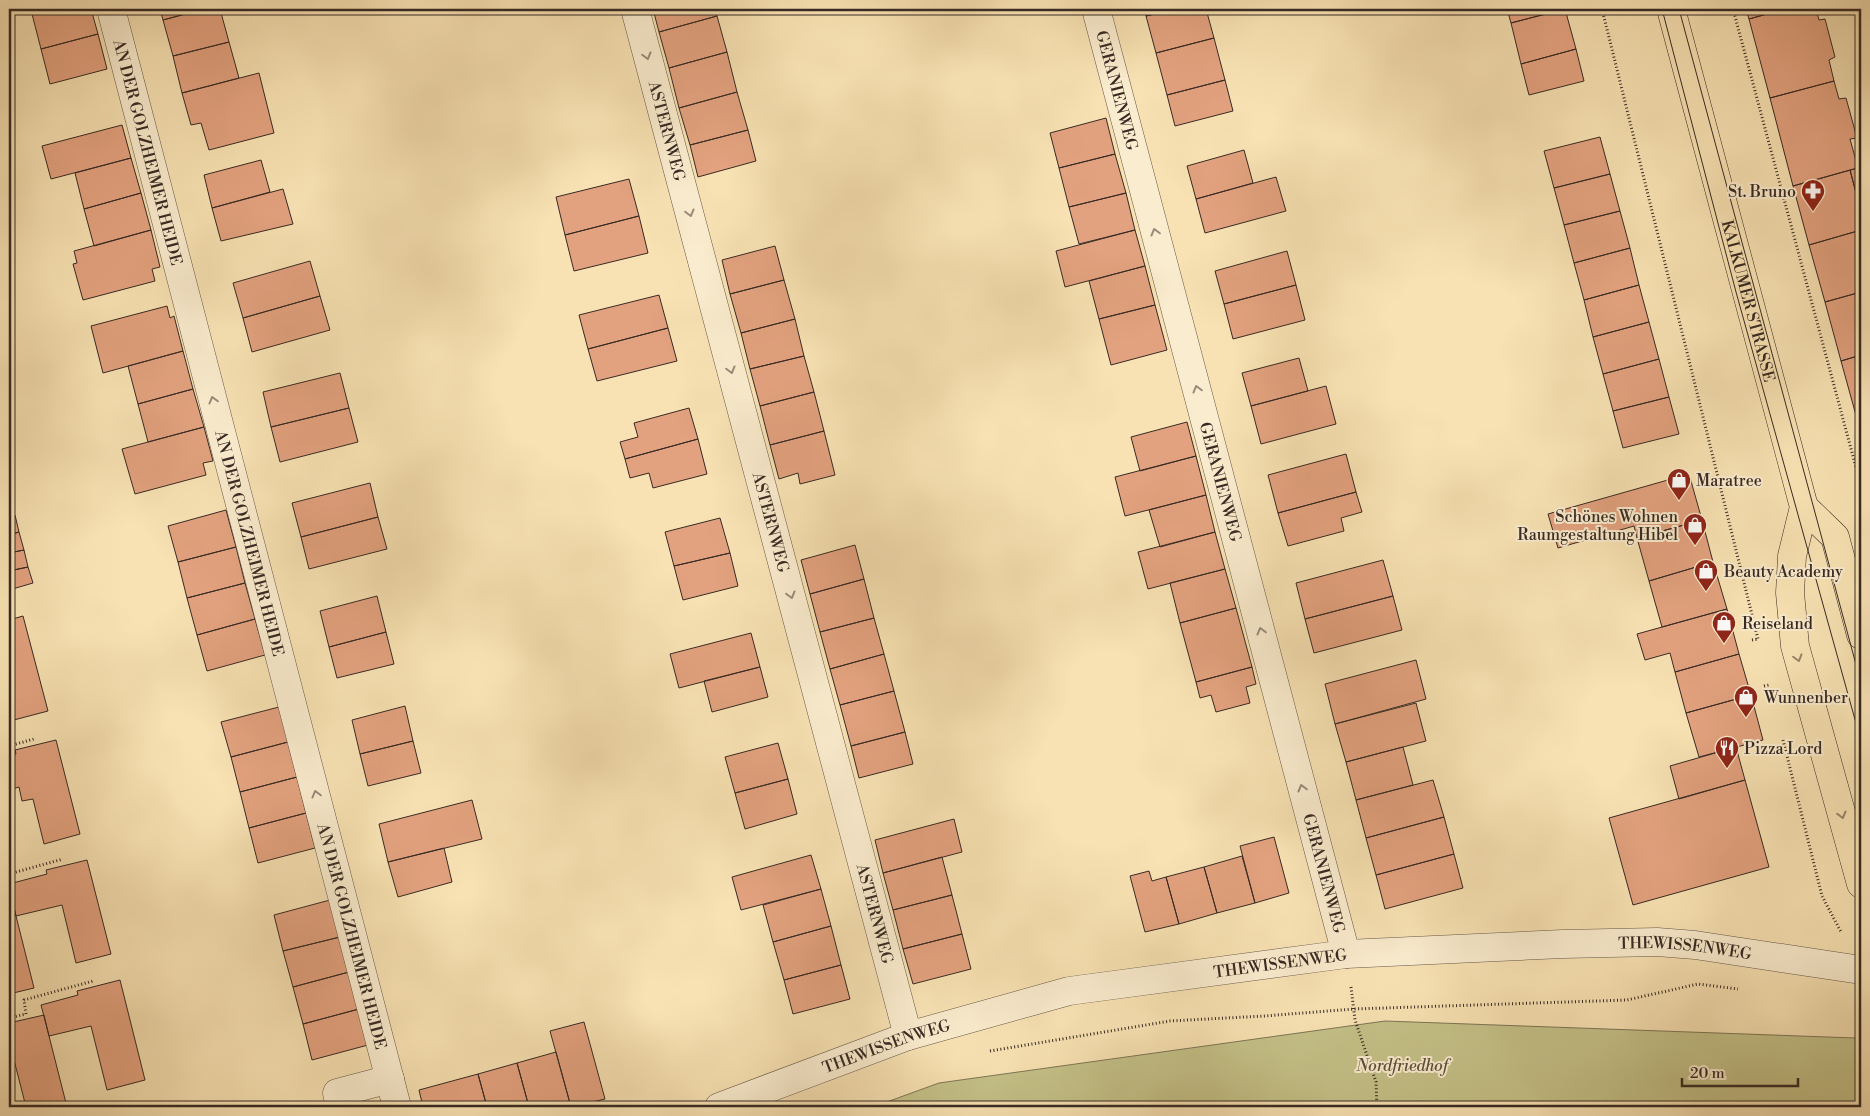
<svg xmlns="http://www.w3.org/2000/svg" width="1870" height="1116" viewBox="0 0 1870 1116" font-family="'Libre Bodoni',serif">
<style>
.green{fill:#c4c188;stroke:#7e7656}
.building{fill:#e3a27f;stroke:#372a24}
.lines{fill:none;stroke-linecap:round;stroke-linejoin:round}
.minor-casing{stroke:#675848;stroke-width:29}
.major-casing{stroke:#372a24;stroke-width:29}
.path{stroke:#372a24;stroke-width:3;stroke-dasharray:1 2.5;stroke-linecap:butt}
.minor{stroke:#faecce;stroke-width:28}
.major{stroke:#f8e2b3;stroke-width:28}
.tram{stroke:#372a24;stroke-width:1}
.oneway{stroke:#988b79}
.oneway2{stroke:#98866c}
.labels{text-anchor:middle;stroke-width:4;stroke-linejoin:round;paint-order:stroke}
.street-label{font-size:16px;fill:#372a24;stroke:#faecce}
.poi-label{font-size:16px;fill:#372a24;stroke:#faecce;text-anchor:start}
.park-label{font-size:16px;font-style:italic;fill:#5a503d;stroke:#faecce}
</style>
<rect width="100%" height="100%" fill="#f8e2b3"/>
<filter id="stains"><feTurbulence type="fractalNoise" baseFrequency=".004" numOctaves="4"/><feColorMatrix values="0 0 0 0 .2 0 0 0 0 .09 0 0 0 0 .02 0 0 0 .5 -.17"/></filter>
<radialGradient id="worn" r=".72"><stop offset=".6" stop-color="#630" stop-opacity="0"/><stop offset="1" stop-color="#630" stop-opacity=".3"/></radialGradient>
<path class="green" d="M1385,1021L1855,1038L1861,1051V1107H873L939,1083Z"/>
<path class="building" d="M30,9H53L32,14Z
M53,9H91L98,34L41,49L32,14Z
M160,9H204L163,20Z
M204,9H220L229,42L173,56L163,20Z
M653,9H715L717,16L659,32Z
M1144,9H1175L1146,16Z
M1175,9H1206L1214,38L1156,53L1146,16Z
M1507,9H1565L1511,23Z
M1565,9L1576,49L1521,64L1511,23Z
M1746,9H1785L1749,19Z
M1785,9H1816L1819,20L1825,19L1835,57L1829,60L1834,81L1770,98L1749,19Z
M717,16L727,52L669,68L659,32Z
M98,34L107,69L50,84L41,49Z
M1214,38L1225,80L1167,95L1156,53Z
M229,42L239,78L182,93L173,56Z
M1576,49L1584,81L1529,95L1521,64Z
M727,52L737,92L679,108L669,68Z
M259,73L274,133L209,150L201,123L191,125L182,93Z
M1225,80L1233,111L1175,126L1167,95Z
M1834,81L1839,99L1846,98L1857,138L1850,139L1858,168L1793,186L1770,98Z
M737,92L748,130L690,145L679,108Z
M1106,118L1115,154L1059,168L1050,133Z
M122,125L131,158L51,179L42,146Z
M748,130L756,161L698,177L690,145Z
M1600,137L1610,174L1554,188L1544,151Z
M1244,150L1253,183L1196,199L1187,166Z
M1115,154L1126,193L1069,207L1059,168Z
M131,158L141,193L84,209L75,173Z
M261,160L270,192L212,208L204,175Z
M1861,167V212L1850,170Z
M1850,170L1861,212V230L1809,245L1793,186Z
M1610,174L1620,211L1564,225L1554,188Z
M1276,177L1286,211L1205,233L1196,199Z
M629,179L639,216L565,235L556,197Z
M283,189L293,224L221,241L212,208Z
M141,193L151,230L94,246L84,209Z
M1126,193L1135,230L1079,244L1069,207Z
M1620,211L1630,248L1574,263L1564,225Z
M639,216L648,253L574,271L565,235Z
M151,230L160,267L152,269L155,281L83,300L73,264L77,263L74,251Z
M1135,230L1145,266L1065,287L1056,251Z
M1861,230V292L1825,302L1809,245Z
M775,246L784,280L730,294L722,260Z
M1630,248L1639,285L1584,300L1574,263Z
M1287,251L1296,285L1224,304L1215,271Z
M310,261L320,296L243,318L233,283Z
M1145,266L1155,305L1099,319L1089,281Z
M784,280L795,319L741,333L730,294Z
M1296,285L1305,320L1233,339L1224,304Z
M1639,285L1649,322L1593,337L1584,300Z
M1861,292V355L1841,361L1825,302Z
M659,295L668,328L588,349L579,315Z
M320,296L330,330L252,352L243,318Z
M1155,305L1167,350L1111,365L1099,319Z
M167,306L170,318L174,316L183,351L103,373L91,326Z
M795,319L804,356L750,369L741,333Z
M1649,322L1659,359L1603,374L1593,337Z
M668,328L677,361L597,381L588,349Z
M183,351L193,389L138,404L128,366Z
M1861,355V417L1857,419L1841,361Z
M804,356L814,392L760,406L750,369Z
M1299,358L1308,391L1251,406L1242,373Z
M1659,359L1669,397L1613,411L1603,374Z
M340,373L349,408L271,427L263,392Z
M1326,386L1336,424L1261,444L1251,406Z
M193,389L204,427L148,442L138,404Z
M814,392L824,431L770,445L760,406Z
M1669,397L1679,434L1623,448L1613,411Z
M349,408L358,442L280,462L271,427Z
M689,408L698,439L625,459L620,442L638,437L634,423Z
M1861,417V436L1857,419Z
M1187,422L1196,456L1140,471L1131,437Z
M204,427L213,461L203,463L206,475L135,494L122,449Z
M824,431L835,475L800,484L798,473L779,479L770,445Z
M698,439L707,474L653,488L649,473L630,478L625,459Z
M1346,454L1356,492L1278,513L1268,475Z
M1196,456L1206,495L1125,516L1115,477Z
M1689,474L1702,520L1637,538L1634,526L1558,548L1548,514Z
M370,483L378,517L301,537L292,503Z
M1356,492L1362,512L1341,518L1344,531L1288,546L1278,513Z
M1206,495L1215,532L1160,547L1149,510Z
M226,510L236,547L178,562L168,526Z
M15,515L19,532L9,535V517Z
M378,517L387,549L309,569L301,537Z
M720,518L730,553L674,566L665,532Z
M1702,520L1713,562L1649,581L1637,538Z
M19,532L24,550L9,553V535Z
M1215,532L1225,569L1148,589L1138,552Z
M855,545L864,579L810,594L801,560Z
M236,547L245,583L187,598L178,562Z
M24,550L28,567L9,571V553Z
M730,553L738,586L683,600L674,566Z
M1383,560L1393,596L1305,619L1296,583Z
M1713,562L1727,609L1662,627L1649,581Z
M28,567L33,583L9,590V571Z
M1225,569L1236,608L1180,623L1170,583Z
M864,579L874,618L820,632L810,594Z
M245,583L255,619L197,635L187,598Z
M377,596L386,632L329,647L320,611Z
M1393,596L1402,630L1314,653L1305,619Z
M1236,608L1252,667L1196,682L1180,623Z
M1727,609L1739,654L1675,672L1670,653L1645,660L1637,634Z
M23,616L48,711L10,721L9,620Z
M874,618L884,654L830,669L820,632Z
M255,619L265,655L207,671L197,635Z
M386,632L394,664L337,678L329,647Z
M751,633L760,667L679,688L670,654Z
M884,654L894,691L840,705L830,669Z
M1739,654L1751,695L1686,713L1675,672Z
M1416,660L1426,699L1335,724L1325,684Z
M760,667L768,697L712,712L704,681Z
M1252,667L1256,684L1246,687L1250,703L1216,712L1211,695L1200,698L1196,682Z
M894,691L905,732L851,746L840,705Z
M1751,695L1763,740L1699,757L1686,713Z
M1416,703L1426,741L1346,762L1335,724Z
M405,706L413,741L360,754L352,720Z
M279,707L288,742L231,757L221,722Z
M905,732L913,764L859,778L851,746Z
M56,740L80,834L44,844L33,799L22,801L19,787L9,790V756L16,754L15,750Z
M413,741L421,773L368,786L360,754Z
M288,742L297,777L240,792L231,757Z
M778,743L788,779L735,793L725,757Z
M1403,747L1413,785L1356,800L1346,762Z
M1736,747L1745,780L1679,799L1670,766Z
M297,777L306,813L249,828L240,792Z
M788,779L797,814L745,829L735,793Z
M1433,780L1444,817L1366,838L1356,800Z
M1745,780L1769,867L1633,905L1609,818Z
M472,800L482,839L388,862L379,824Z
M306,813L315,848L258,863L249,828Z
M1444,817L1454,854L1376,875L1366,838Z
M954,819L962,852L883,873L875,840Z
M1274,837L1289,893L1255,903L1240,846Z
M444,848L452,882L398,897L388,862Z
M1454,854L1463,888L1385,909L1376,875Z
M811,855L821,889L741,910L732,877Z
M1242,856L1255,903L1217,913L1204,867Z
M942,857L952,895L893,910L883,873Z
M87,860L111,954L76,963L62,905L16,916L9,884L47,874L46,870Z
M1204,867L1217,913L1179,924L1166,877Z
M1149,871L1152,881L1166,877L1179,924L1145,932L1130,876Z
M821,889L831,926L773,942L763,905Z
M952,895L962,934L903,949L893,910Z
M9,896H11L34,988L9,994Z
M330,900L340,937L283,951L274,915Z
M831,926L841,965L784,980L773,942Z
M962,934L971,969L913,984L903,949Z
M340,937L349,972L293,987L283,951Z
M841,965L850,999L793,1014L784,980Z
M349,972L359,1009L303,1024L293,987Z
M120,980L145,1080L107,1090L91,1026L49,1036L41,1005L78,995L77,991Z
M359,1009L368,1045L312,1060L303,1024Z
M44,1015L49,1036L67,1107H26L14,1060L9,1062V1023Z
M584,1022L605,1099L571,1107L550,1031Z
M556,1052L571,1107H529L517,1063Z
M517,1063L529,1107H487L478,1074Z
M478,1074L487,1107H423L419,1090Z
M331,1102L332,1107H311Z"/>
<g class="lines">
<g class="minor-casing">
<g id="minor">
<path id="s1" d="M111,9L397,1107"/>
<path id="s2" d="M635,9L908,1036"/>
<path id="s3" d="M1096,9L1346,954"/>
<path d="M340,1107L337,1093L390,1079"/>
<path id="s4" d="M719,1107L908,1036L1069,991L1346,954L1563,944L1657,942L1695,945L1861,970"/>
</g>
</g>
<g class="major-casing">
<g id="major">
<path id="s5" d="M1671,9L1804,507L1792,556L1790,593L1795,646L1861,884"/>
<path d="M1804,507L1835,537L1861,635"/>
</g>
</g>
<path class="path" d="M1602,9L1758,639
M1733,9L1861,486
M1752,640L1758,639
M1764,686L1769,685
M1783,740L1822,896L1841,932
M9,746L34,739
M9,874L63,859
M1351,987L1355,1020L1376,1082L1377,1107
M9,1018L26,1014L24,1000L93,981
M990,1051L1170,1021L1264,1016L1354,1009L1627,1000L1698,984L1738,989"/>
<use href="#minor" class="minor"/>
<use href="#major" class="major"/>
<path class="tram" d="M1662,9L1736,292L1861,741
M1679,9L1861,683"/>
</g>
<defs><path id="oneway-chevron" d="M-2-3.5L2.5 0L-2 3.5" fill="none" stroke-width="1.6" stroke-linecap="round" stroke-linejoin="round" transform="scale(1.25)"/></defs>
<g class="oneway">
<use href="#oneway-chevron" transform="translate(647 56) rotate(75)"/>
<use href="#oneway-chevron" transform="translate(690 213) rotate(75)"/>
<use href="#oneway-chevron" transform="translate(1155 232) rotate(-105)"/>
<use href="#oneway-chevron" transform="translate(731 370) rotate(75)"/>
<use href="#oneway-chevron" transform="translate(1197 389) rotate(-105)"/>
<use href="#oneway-chevron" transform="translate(213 400) rotate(-105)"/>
<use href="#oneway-chevron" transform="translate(791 595) rotate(75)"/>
<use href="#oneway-chevron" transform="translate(1261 631) rotate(-105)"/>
<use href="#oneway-chevron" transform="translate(1302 788) rotate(-105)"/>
<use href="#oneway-chevron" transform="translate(316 794) rotate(-105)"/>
</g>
<g class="oneway2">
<use href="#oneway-chevron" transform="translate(1798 658) rotate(74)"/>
<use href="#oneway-chevron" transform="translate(1842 815) rotate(75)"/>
</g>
<defs>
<g id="pharmacy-pin" transform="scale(1.25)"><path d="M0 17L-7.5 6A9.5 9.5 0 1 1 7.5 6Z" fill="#8f2418" stroke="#faecce"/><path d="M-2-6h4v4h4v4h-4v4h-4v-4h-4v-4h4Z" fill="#fff"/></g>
<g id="shop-pin" transform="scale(1.25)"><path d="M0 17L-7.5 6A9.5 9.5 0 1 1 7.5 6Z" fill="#8f2418" stroke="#faecce"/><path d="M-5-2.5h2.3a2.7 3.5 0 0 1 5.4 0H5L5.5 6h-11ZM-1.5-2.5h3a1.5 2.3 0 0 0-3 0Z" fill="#fff"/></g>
<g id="restaurant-pin" transform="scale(1.25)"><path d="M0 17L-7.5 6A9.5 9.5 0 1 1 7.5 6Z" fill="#8f2418" stroke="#faecce"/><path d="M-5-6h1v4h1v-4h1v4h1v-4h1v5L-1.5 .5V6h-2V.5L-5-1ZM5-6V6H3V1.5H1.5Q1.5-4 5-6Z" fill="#fff"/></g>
</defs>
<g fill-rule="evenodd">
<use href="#pharmacy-pin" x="1813" y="191"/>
<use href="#shop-pin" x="1679" y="480"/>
<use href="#shop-pin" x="1695" y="525"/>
<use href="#shop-pin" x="1706" y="571"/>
<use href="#shop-pin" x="1724" y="623"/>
<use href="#shop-pin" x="1746" y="697"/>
<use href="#restaurant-pin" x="1727" y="748"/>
</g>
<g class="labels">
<g class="street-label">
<text dy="6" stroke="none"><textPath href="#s3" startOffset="84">GERANIENWEG</textPath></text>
<text dy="6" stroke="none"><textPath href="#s2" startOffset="126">ASTERNWEG</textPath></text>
<text dy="6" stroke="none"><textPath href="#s1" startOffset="148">AN DER GOLZHEIMER HEIDE</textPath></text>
<text dy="6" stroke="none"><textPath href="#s5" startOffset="302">KALKUMER STRASSE</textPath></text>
<text dy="6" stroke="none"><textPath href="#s3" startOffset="489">GERANIENWEG</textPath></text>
<text dy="6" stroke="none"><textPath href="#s2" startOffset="531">ASTERNWEG</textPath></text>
<text dy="6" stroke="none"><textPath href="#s1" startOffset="552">AN DER GOLZHEIMER HEIDE</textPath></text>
<text dy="6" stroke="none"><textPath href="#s3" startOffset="894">GERANIENWEG</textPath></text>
<text dy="6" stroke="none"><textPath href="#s2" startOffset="936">ASTERNWEG</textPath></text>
<text dy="6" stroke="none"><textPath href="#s1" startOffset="958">AN DER GOLZHEIMER HEIDE</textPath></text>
<text dy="6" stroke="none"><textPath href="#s4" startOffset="988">THEWISSENWEG</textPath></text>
<text dy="6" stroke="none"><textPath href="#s4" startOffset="582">THEWISSENWEG</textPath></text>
<text dy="6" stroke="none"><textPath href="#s4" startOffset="178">THEWISSENWEG</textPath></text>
</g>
<g class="poi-label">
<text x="1796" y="197" text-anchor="end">St. Bruno</text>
<text x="1696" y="486">Maratree</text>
<text x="1678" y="522" text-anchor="end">Schönes Wohnen<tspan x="1678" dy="18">Raumgestaltung Hibel</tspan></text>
<text x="1724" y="577">Beauty Academy</text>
<text x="1742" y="629">Reiseland</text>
<text x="1764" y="703">Wunnenber</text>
<text x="1744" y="754">Pizza Lord</text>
</g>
<g class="park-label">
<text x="1402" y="1071">Nordfriedhof</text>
</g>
</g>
<rect width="1870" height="1116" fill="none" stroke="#f8e2b3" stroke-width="30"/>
<rect x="10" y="10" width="1850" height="1096" fill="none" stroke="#372a24" stroke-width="2.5"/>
<rect x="15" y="15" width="1840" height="1086" fill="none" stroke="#372a24"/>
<path d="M1682 1078v8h116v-8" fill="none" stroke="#372a24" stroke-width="2.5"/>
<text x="1690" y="1078" font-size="15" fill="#372a24" stroke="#faecce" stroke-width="4" paint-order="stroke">20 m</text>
<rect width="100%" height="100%" filter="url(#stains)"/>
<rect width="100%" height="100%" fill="url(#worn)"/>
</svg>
